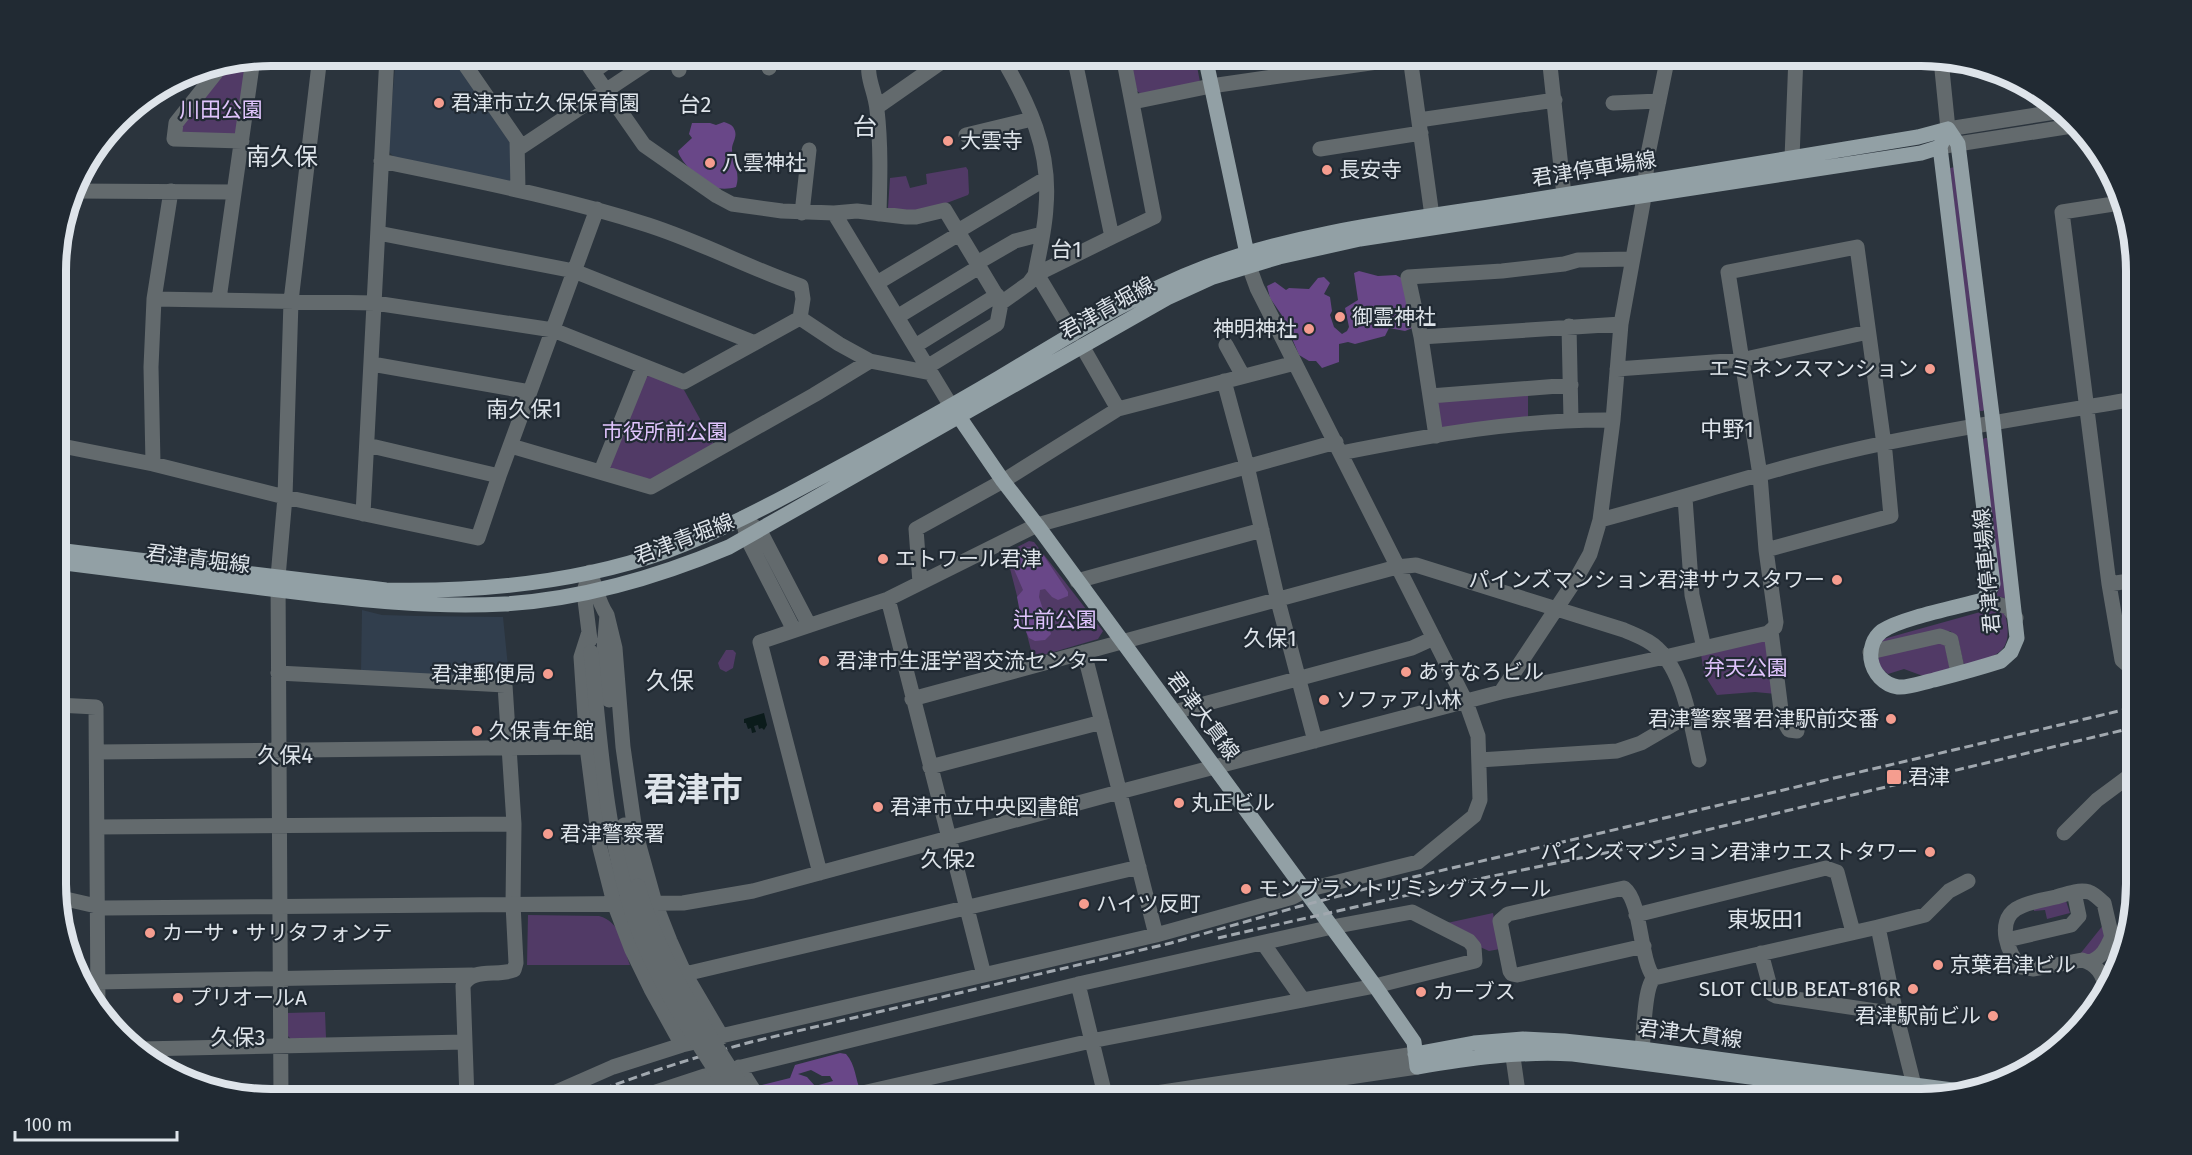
<svg xmlns="http://www.w3.org/2000/svg" width="2192" height="1155" viewBox="0 0 2192 1155" font-family="'Fira Sans','Noto Sans JP',sans-serif">
<style>
.built{fill:#313e4d}
.green{fill:#513a66}
.forest{fill:#694788;fill-rule:evenodd}
.water{fill:#0b1b1b}
.lines{fill:none;stroke-linecap:round;stroke-linejoin:round}
.minor{stroke:#636a6d;stroke-width:15}
.major{stroke:#92a0a5;stroke-width:15}
.rail{stroke:#a1a8af;stroke-width:3;stroke-dasharray:9 4.5;stroke-linecap:butt}
.minor-bridge{stroke:#636a6d;stroke-width:15}
.poi-dot{fill:#f59d8f;stroke:#212a33;stroke-width:2}
.labels{text-anchor:middle;stroke-width:4.5;stroke-linejoin:round;paint-order:stroke}
.poi-label{font-size:21px;fill:#dee4ea;stroke:#212a33;text-anchor:start}
.park-label{font-size:21px;fill:#e0c4fd;stroke:#212a33}
.street-label{font-size:21px;fill:#dee4ea;stroke:#212a33}
.neighbourhood-label{font-size:22px;fill:#dee4ea;stroke:#212a33}
.quarter-label{font-size:24px;fill:#dee4ea;stroke:#212a33}
.town-label{font-size:33px;font-weight:bold;fill:#dee4ea;stroke:#212a33}
.rim{fill:none;stroke:#dee4ea;stroke-width:8}
</style>
<rect width="100%" height="100%" fill="#2b343d"/>
<path class="built" d="M400,63L455,64L461,67L513,138L515,185L394,157L390,153L388,148L395,67Z
M362,610L382,615L418,616L503,617L509,677L361,672Z"/>
<path class="green" d="M1129,56H1195L1200,82L1141,94L1137,91Z
M246,61L238,136L181,132V125L226,67L230,63Z
M966,167L968,170L969,193L968,195L944,204L906,213L888,208L890,178L906,176L910,188L927,184L926,174Z
M1955,167L1985,409L1983,411H1980L1978,407L1950,168Z
M650,375L684,390L715,446L654,480L612,471L609,465L645,378Z
M1528,391V419L1442,431L1434,399Z
M1985,438H1987L2007,599L1995,595L1998,592L1999,583L1983,439Z
M1029,541L1034,542L1103,631L1098,639L1033,658L1006,553Z
M1991,609L1999,610L2005,614C2015,654 1996,656 1964,666L1958,638L1950,631L1880,647L1882,640L1887,638Z
M1763,638L1767,642L1776,694L1755,692L1717,695L1704,674L1701,654Z
M1939,643L1945,645L1950,669L1923,676L1904,669L1888,674L1880,667L1878,656Z
M726,650H733L736,653L733,668L726,672L720,669L718,663Z
M2066,901L2070,913L2047,919L2045,910L2034,911V908Z
M1493,913L1500,949L1489,951L1480,947L1447,923Z
M528,915L599,916C621,922 623,945 630,965H527Z
M2104,924L2107,935L2093,955L2080,954Z
M325,1012L326,1038L293,1041L287,1035L286,1013Z"/>
<path class="forest" d="M724,122C730,124 733,125 735,131C737,138 732,143 732,149C732,164 741,171 736,187C730,189 723,189 716,188C705,186 680,162 678,151L692,138L689,134L692,123H710L716,125Z
M1359,271L1378,276L1396,275L1405,280L1415,327L1405,331L1389,328L1385,336L1355,344L1348,342L1339,344V362L1322,368L1316,361H1309L1299,355L1283,317L1270,298L1267,286L1275,282L1286,290L1289,288L1309,289L1318,278L1324,277L1330,283L1324,294L1330,297L1332,311L1330,315L1334,327L1342,334L1347,331L1349,327L1345,308L1358,300L1354,273Z
M1026,547L1038,548L1042,553L1068,592V596L1058,600L1052,597L1045,589L1040,590L1039,597L1051,634L1045,640L1035,641L1029,638L1022,623L1017,597L1023,590L1010,560L1012,556Z
M840,1053L846,1054C856,1065 855,1079 861,1092L855,1099H763L761,1089L762,1085L790,1078L795,1065ZM811,1070L822,1076H830L833,1081L815,1086L807,1077L798,1074Z
M695,1088L709,1091L712,1095L710,1098L703,1099L694,1096L690,1099H657Z"/>
<path class="water" d="M764,713L767,725L764,730L762,728L759,729L758,725L754,726L756,732L752,733L751,728L748,729L746,723H744V719Z"/>
<g class="lines">
<path class="minor" d="M281,56L320,57L582,56L644,145L717,196L732,204L782,211L834,213L857,211L906,217H916L945,210L1001,303
M459,56L517,140L518,190
M676,56L679,70
M768,56L769,68
M870,56C865,78 875,89 877,110C881,145 880,179 879,214
M1001,56C1029,103 1051,150 1046,207C1045,230 1039,253 1035,275
M1549,56L1564,195
M1410,57L1432,216
M1796,59L1846,56
M1941,60L1948,129L2055,112
M222,65L176,123L174,139L242,141
M593,72L615,56
M1133,102L1211,86L1419,56
M1613,103L1659,101
M877,107L950,56
M1419,120L1555,100
M966,135L1032,119
M1945,146L2072,126
M518,149L658,56
M1320,149L1421,133
M1792,158L1796,56
M381,161C471,180 561,197 648,225C701,242 749,268 801,286L803,299L800,318
M73,191L234,192
M2120,203L2062,212L2109,584L2122,660L2130,667H2136
M802,213L809,150
M834,213L951,406
M958,231L1045,179
M378,233L574,271L755,343
M1112,237L1154,217L1123,56
M977,263L1015,241L1042,234
M1037,274L1073,334
M877,283L959,234
M154,299L375,303L553,330L684,382L800,318
M219,299L253,59
M897,317L979,267
M800,318L839,344L870,361L931,373
M1569,326L1571,420
M1421,337L1621,324
M1226,345L1243,376
M915,346L997,295
M1082,346L1118,409
M372,364L530,392
M927,367L997,324L1001,303L1029,283L1035,275L1112,237L1074,56
M1617,369L1741,360L1868,332
M1224,381L1247,466L1278,601L1315,741
M1430,396L1571,385
M1436,436L1421,337L1408,277L1502,271L1564,264L1578,260L1632,259
M367,445L499,476
M511,446L651,487L814,395L870,361
M56,447H67L153,464L285,497L478,538L499,476L597,209
M1341,453C1431,435 1521,419 1613,420
M153,464L151,367L154,299L171,191
M601,471L643,367
M1685,498L1692,595L1704,648
M363,514L387,56
M743,518L760,531L809,625
M1600,520C1695,495 1788,463 1885,443C1967,426 2052,413 2135,399
M744,524L747,538L794,630
M590,572C596,587 598,602 607,615L604,649L609,700
M587,581L584,592L590,640
M1077,581L1262,530
M920,583L916,529L1003,481L1118,409L1295,363
M2109,584L2136,580
M888,599L984,975
M1983,600L2008,607L2016,618
M607,615L615,648L623,747L635,831L655,903L670,941L685,974L722,1037
M1771,631L1782,718L1789,730L1797,731
M589,632L581,657L587,747L600,848L614,903L632,950L651,989L682,1045
M1084,652L1156,935
M1870,652L1940,636L1951,640L1958,673
M278,673L505,685L514,824L513,904L516,963L514,970C498,977 471,967 463,986L467,1099
M1501,692L1576,579L1590,554L1600,520L1613,420L1621,324L1643,203L1648,154L1668,56
M912,699L1397,567L1416,565L1624,630C1635,635 1648,639 1657,648C1684,673 1691,725 1699,760
M57,705L96,707L98,1011
M1174,712L1412,648L1434,638
M97,752L587,747
M1479,760L1617,751L1641,743L1689,715
M930,767L1102,722
M624,825L638,886
M97,827L514,824
M2064,833L2097,800L2136,771
M820,873L760,642L888,599L1037,525L1336,442
M57,897L105,908L683,903L753,891L1119,792L1501,692L1665,657L1768,633L1775,627L1776,622L1766,550L1760,475L1728,272L1857,247L1885,452L1891,516L1766,550
M1636,915L1826,868L1837,872L1853,932
M1878,927L1925,915L1949,891L1968,881
M2007,940L2071,925L2079,916L2074,892
M1263,943L1303,1000
M1644,946L1517,975L1512,974L1510,971L1500,921L1508,914L1624,888C1642,902 1639,958 1654,978
M1761,953L1772,994L1776,996L1896,1014
M2089,962C2102,958 2107,948 2112,936
M685,974L1139,867
M97,982L472,975
M1078,984L1106,1099
M2106,989C2103,974 2097,964 2082,960L2034,969L2021,967C2008,955 1996,922 2016,909C2027,902 2043,900 2056,897C2066,894 2079,889 2089,892C2095,894 2099,899 2104,903L2118,964
M1511,1043L1519,1099
M141,1049L465,1042
M1642,1049C1644,1034 1644,987 1654,978L1878,927L1896,1014L1914,1085
M739,1067L759,1099
M705,1076L720,1099
M1329,1080L1339,1099
M281,1099L278,577L285,497L291,301L320,56
M540,1099L613,1067L682,1045L1156,935L1293,897L1306,890L1418,862L1474,816L1480,800L1478,736L1466,702L1257,288L1249,266
M635,1099L705,1076L1083,983L1332,927L1412,912L1469,941L1474,947L1475,961L1375,986L1091,1041L836,1099
M1116,1099L1415,1054
M1200,1099L1417,1067"/>
<path class="major" d="M1205,56L1249,263
M1948,129L1958,144L1993,423L2017,638L2011,652L2001,661C1979,668 1957,674 1934,680C1924,682 1909,688 1898,687C1884,685 1873,673 1871,659C1870,649 1873,638 1882,631C1901,618 1958,607 1983,600L1993,584L1940,147Z
M953,408L1003,481L1037,525L1375,986L1414,1042L1417,1067C1469,1058 1520,1051 1573,1054L1919,1099
M57,550L386,590C481,592 577,583 667,551C718,532 766,507 814,481C876,448 938,414 999,378C1066,338 1132,295 1206,267C1303,231 1407,220 1508,204C1645,182 1781,160 1918,137L1948,129
M57,562C133,572 210,582 287,591C360,600 431,608 505,604C582,599 658,577 729,547L1167,298L1213,277L1279,257L1360,239L1921,153L1940,147
M1415,1054L1474,1043L1523,1039L1564,1041L1642,1049L1960,1091"/>
<path class="rail" d="M1218,938L1488,877L1644,845L2136,727
M578,1099C635,1076 692,1058 751,1042L1171,943L1297,907L1384,884L2136,707"/>
<path class="minor-bridge" d="M591,652C600,739 605,828 632,912C654,980 696,1040 734,1099
M638,886C661,965 706,1031 750,1099"/>
</g>
<g class="poi-dot">
<circle cx="439" cy="103" r="6"/>
<circle cx="948" cy="141" r="6"/>
<circle cx="710" cy="163" r="6"/>
<circle cx="1327" cy="170" r="6"/>
<circle cx="1340" cy="317" r="6"/>
<circle cx="1309" cy="329" r="6"/>
<circle cx="1930" cy="369" r="6"/>
<circle cx="883" cy="559" r="6"/>
<circle cx="1837" cy="580" r="6"/>
<circle cx="824" cy="661" r="6"/>
<circle cx="1406" cy="672" r="6"/>
<circle cx="548" cy="674" r="6"/>
<circle cx="1324" cy="700" r="6"/>
<circle cx="1891" cy="719" r="6"/>
<circle cx="477" cy="731" r="6"/>
<rect x="1886" y="769" width="16" height="16" rx="3"/>
<circle cx="1179" cy="803" r="6"/>
<circle cx="878" cy="807" r="6"/>
<circle cx="548" cy="834" r="6"/>
<circle cx="1930" cy="852" r="6"/>
<circle cx="1246" cy="889" r="6"/>
<circle cx="1084" cy="904" r="6"/>
<circle cx="150" cy="933" r="6"/>
<circle cx="1938" cy="965" r="6"/>
<circle cx="1913" cy="989" r="6"/>
<circle cx="1421" cy="992" r="6"/>
<circle cx="178" cy="998" r="6"/>
<circle cx="1993" cy="1016" r="6"/>
</g>
<g class="labels">
<g class="poi-label">
<text x="451" y="110">君津市立久保保育園</text>
<text x="960" y="148">大雲寺</text>
<text x="722" y="170">八雲神社</text>
<text x="1339" y="177">長安寺</text>
<text x="1352" y="324">御霊神社</text>
<text x="1297" y="336" text-anchor="end">神明神社</text>
<text x="1918" y="376" text-anchor="end">エミネンスマンション</text>
<text x="895" y="566">エトワール君津</text>
<text x="1825" y="587" text-anchor="end">パインズマンション君津サウスタワー</text>
<text x="836" y="668">君津市生涯学習交流センター</text>
<text x="1418" y="679">あすなろビル</text>
<text x="536" y="681" text-anchor="end">君津郵便局</text>
<text x="1336" y="707">ソファア小林</text>
<text x="1879" y="726" text-anchor="end">君津警察署君津駅前交番</text>
<text x="489" y="738">久保青年館</text>
<text x="1908" y="784">君津</text>
<text x="1191" y="810">丸正ビル</text>
<text x="890" y="814">君津市立中央図書館</text>
<text x="560" y="841">君津警察署</text>
<text x="1918" y="859" text-anchor="end">パインズマンション君津ウエストタワー</text>
<text x="1258" y="896">モンブラントリミングスクール</text>
<text x="1096" y="911">ハイツ反町</text>
<text x="162" y="940">カーサ・サリタフォンテ</text>
<text x="1950" y="972">京葉君津ビル</text>
<text x="1901" y="996" text-anchor="end">SLOT CLUB BEAT-816R</text>
<text x="1433" y="999">カーブス</text>
<text x="190" y="1005">プリオールA</text>
<text x="1981" y="1023" text-anchor="end">君津駅前ビル</text>
</g>
<g class="park-label">
<text x="221" y="117">川田公園</text>
<text x="665" y="439">市役所前公園</text>
<text x="1055" y="627">辻前公園</text>
<text x="1746" y="675">弁天公園</text>
</g>
<g class="street-label">
<text transform="translate(1594 169) rotate(-9)" y="7">君津停車場線</text>
<text transform="translate(1107 308) rotate(-29)" y="7">君津青堀線</text>
<text transform="translate(684 539) rotate(-21)" y="7">君津青堀線</text>
<text transform="translate(198 559) rotate(7)" y="7">君津青堀線</text>
<text transform="translate(1987 571) rotate(-95)" y="7">君津停車場線</text>
<text transform="translate(1203 716) rotate(53)" y="7">君津大貫線</text>
<text transform="translate(1690 1034) rotate(7)" y="7">君津大貫線</text>
</g>
<g class="neighbourhood-label">
<text x="695" y="112">台2</text>
<text x="1066" y="257">台1</text>
<text x="524" y="417">南久保1</text>
<text x="1727" y="437">中野1</text>
<text x="1270" y="646">久保1</text>
<text x="285" y="763">久保4</text>
<text x="948" y="867">久保2</text>
<text x="1765" y="927">東坂田1</text>
<text x="238" y="1045">久保3</text>
</g>
<g class="quarter-label">
<text x="865" y="135">台</text>
<text x="282" y="165">南久保</text>
<text x="670" y="689">久保</text>
</g>
<g class="town-label">
<text x="693" y="801">君津市</text>
</g>
</g>
<path d="M0 0H2192V1155H0ZM271 66H1921A205 205 0 0 1 2126 271V884A205 205 0 0 1 1921 1089H271A205 205 0 0 1 66 884V271A205 205 0 0 1 271 66Z" fill="#212a33" fill-rule="evenodd"/>
<path class="rim" d="M271 66H1921A205 205 0 0 1 2126 271V884A205 205 0 0 1 1921 1089H271A205 205 0 0 1 66 884V271A205 205 0 0 1 271 66Z"/>
<path d="M15 1131v9h162v-9" fill="none" stroke="#dee4ea" stroke-width="3"/>
<text x="24" y="1131" font-size="18" fill="#dee4ea" stroke="#212a33" stroke-width="4.5" paint-order="stroke">100 m</text>
</svg>
